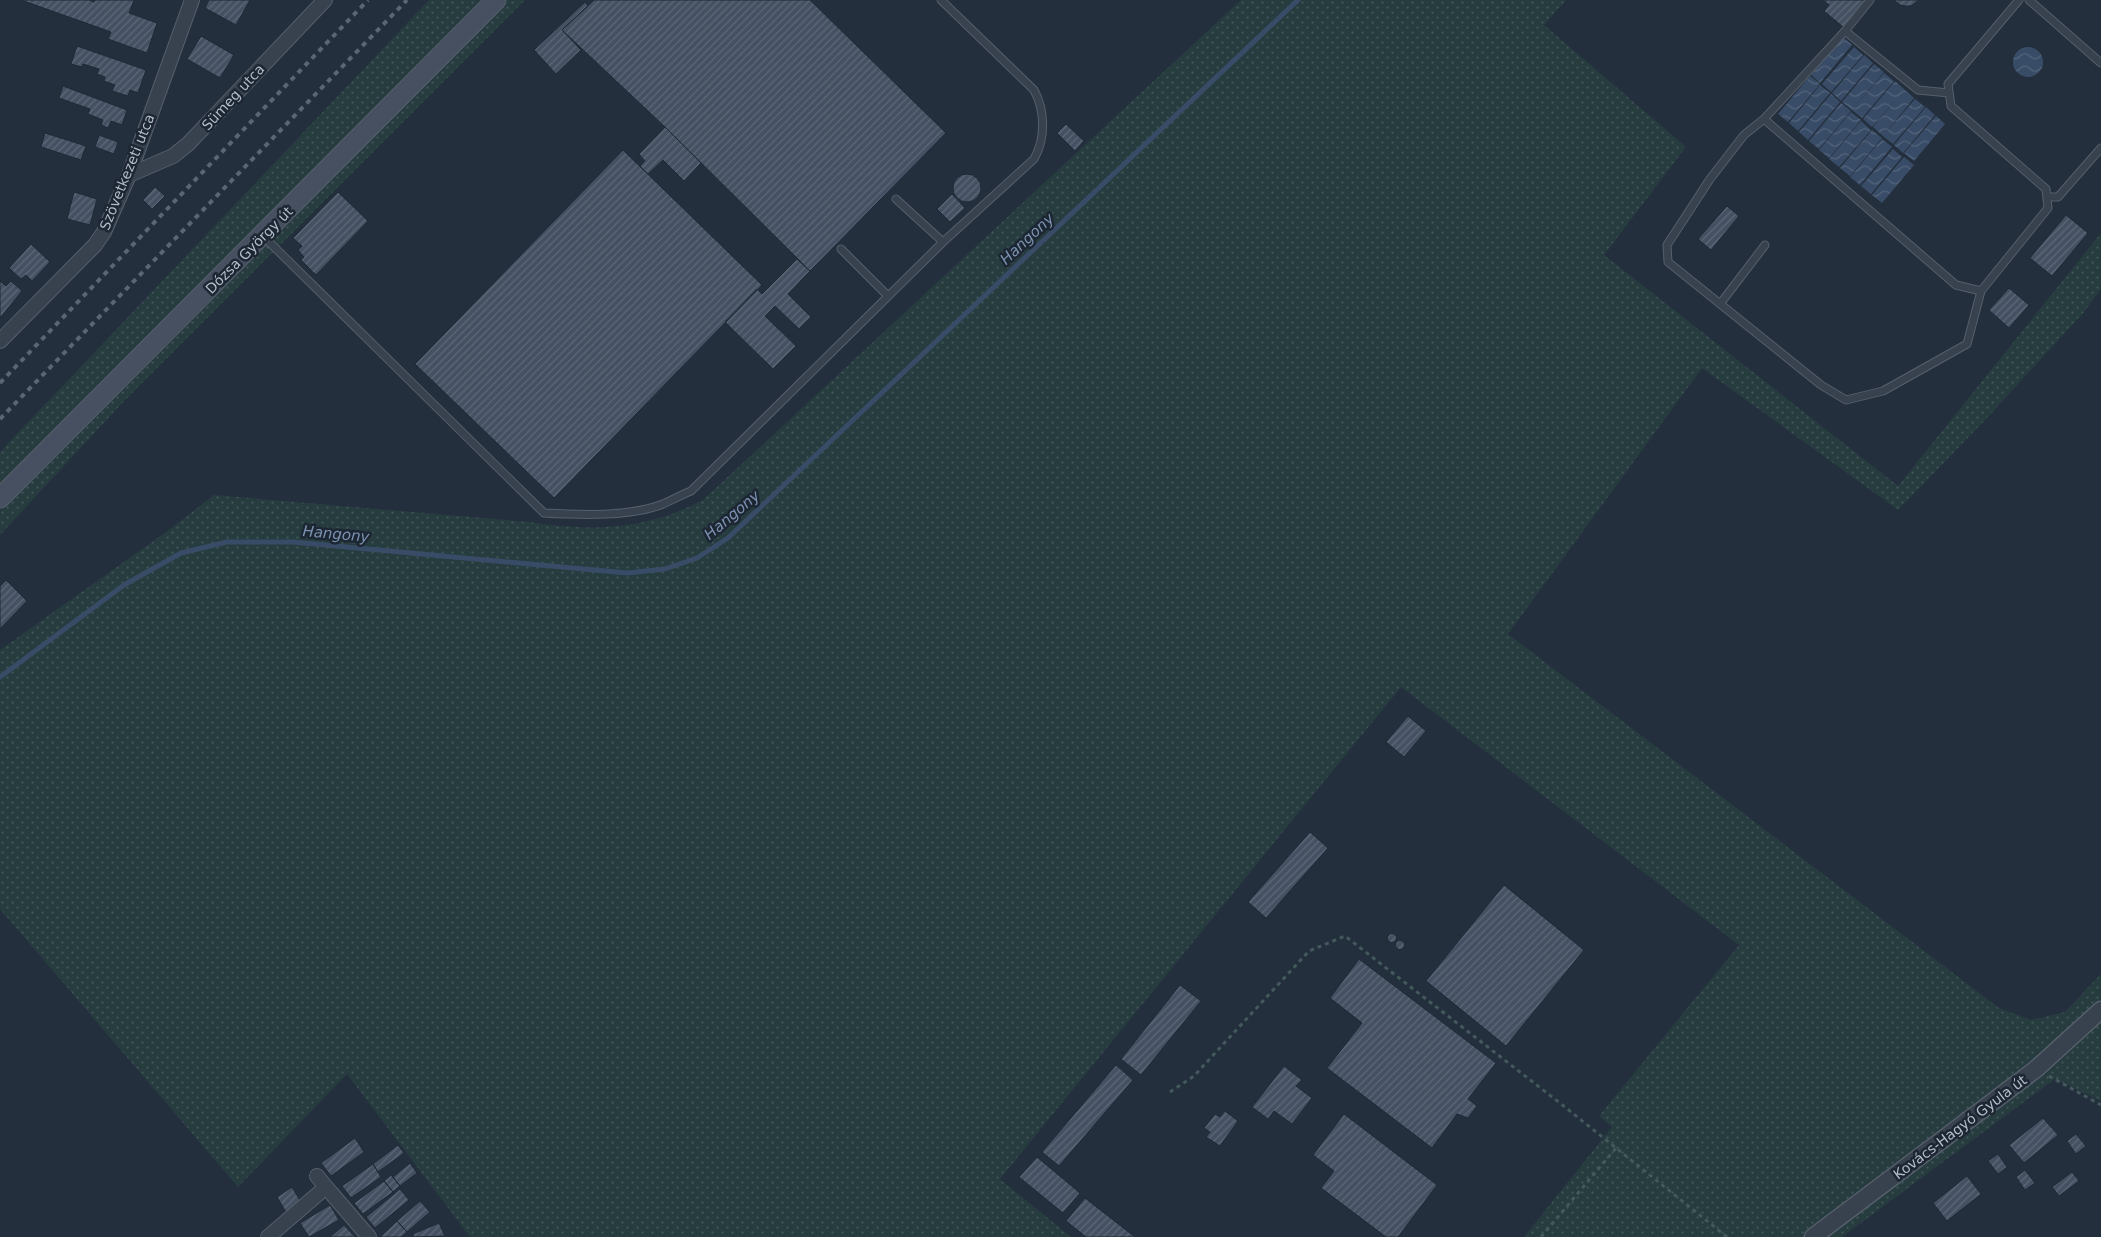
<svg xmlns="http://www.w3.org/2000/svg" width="2101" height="1237" viewBox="0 0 2101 1237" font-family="'DejaVu Sans',sans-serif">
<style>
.grass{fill:url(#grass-dots)}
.water{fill:url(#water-waves)}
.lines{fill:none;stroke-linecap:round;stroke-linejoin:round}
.stream{stroke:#394c67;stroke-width:5}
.building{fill:url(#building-hatch);stroke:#1f2835}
.service-casing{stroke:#565f6c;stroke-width:9}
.minor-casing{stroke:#565f6c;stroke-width:16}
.tertiary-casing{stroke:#565f6c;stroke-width:19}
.secondary-casing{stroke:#565f6c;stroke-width:21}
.path{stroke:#44595c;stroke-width:3;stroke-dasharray:4 4;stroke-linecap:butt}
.service{stroke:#38414e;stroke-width:7}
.minor{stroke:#38414e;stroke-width:14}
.tertiary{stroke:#38414e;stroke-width:16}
.secondary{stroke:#465061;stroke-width:19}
.rail{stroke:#5a6575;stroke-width:4;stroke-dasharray:5 5;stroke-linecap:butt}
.labels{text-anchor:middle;stroke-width:5;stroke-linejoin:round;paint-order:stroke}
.street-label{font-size:14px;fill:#b4bcc9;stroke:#1d2633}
.water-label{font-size:15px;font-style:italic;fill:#7c92b1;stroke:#1d2633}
</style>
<defs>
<pattern id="grass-dots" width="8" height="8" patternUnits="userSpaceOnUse" patternTransform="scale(1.25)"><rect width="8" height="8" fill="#263c3f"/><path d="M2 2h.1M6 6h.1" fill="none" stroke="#435659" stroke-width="1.8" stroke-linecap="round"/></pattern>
<pattern id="water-waves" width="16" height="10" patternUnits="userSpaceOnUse" patternTransform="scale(1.25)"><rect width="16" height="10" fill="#394c67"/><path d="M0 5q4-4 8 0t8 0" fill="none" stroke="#53647b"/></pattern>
<pattern id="building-hatch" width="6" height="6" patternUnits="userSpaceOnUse" patternTransform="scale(1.25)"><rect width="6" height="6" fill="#455162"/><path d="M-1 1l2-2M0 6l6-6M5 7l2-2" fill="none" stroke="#5d6877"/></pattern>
</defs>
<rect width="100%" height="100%" fill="#242f3e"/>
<path class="grass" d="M429,0H525L124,401L0,535V452Z
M1241,0H1566L1544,25L1686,147L1604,255L1898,486L2101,233V289L2084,312L1986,419L1898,510L1702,368L1508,634L1999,1008L2031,1020L2065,1012L2101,974V1101L2055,1079L1842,1237H1524L1612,1127L1599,1116L1739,945L1401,687L1000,1179L1071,1237H470L347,1074L238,1187L0,909V650L169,530L214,495L529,522C592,532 646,530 703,500Z"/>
<path class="water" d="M1843,37L1852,45L1820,83L1811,75Z
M1854,47L1863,55L1831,92L1822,84Z
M2013 62a15 15 0 1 1 30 0a15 15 0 1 1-30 0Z
M1864,55L1873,63L1841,101L1832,93Z
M1874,64L1884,72L1852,110L1842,102Z
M1884,73L1894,81L1862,118L1852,110Z
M1810,76L1820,84L1788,122L1778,114Z
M1895,81L1914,98L1883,136L1873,127L1898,97L1872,127L1863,119Z
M1820,85L1830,93L1798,131L1789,123Z
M1831,94L1840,102L1808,140L1799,132Z
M1915,99L1925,107L1893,144L1883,136Z
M1841,103L1851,111L1819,149L1809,141Z
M1926,107L1935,115L1903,153L1894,145Z
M1851,112L1861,120L1829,158L1819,150Z
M1936,116L1945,124L1914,161L1904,153Z
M1861,121L1871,130L1839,167L1829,159Z
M1872,130L1882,138L1850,176L1840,168Z
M1882,139L1892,147L1860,185L1850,177Z
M1893,149L1902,157L1871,194L1861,186Z
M1904,157L1914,165L1882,203L1872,195Z"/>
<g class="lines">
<path class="stream" d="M0,677L124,585L181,553L227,542H293L627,573L665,569L697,558L728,538L1298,0"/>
</g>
<path class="building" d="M21,0H89L94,2L95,0H134L129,13L157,23L147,53L108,39L111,32Z
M209,0H250L236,25L205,8Z
M594,0H810L946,133L810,271L665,127L562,30Z
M1823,0H1866L1843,27L1824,11L1829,5Z
M1894,0H1919L1911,6H1905L1900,5Z
M585,2L588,6L562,30L581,50L556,74L534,50Z
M201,36L234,55L220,78L187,59Z
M77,46L146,70L138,93L130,90L128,96L112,91L115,85L104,81L105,77L97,74L99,69L83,64L82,67L71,64Z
M63,86L127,110L122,125L111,121L108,128L101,125L103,120L88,114L90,109L59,98Z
M1066,124L1084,141L1075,151L1057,133Z
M665,127L701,163L684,181L663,160L648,174L640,166L645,161L639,154Z
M45,133L86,146L81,160L41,147Z
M99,135L118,142L114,154L95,147Z
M623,150L762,285L554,498L415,364Z
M953 188a14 14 0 1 1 28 0a14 14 0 1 1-28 0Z
M155,187L165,196L152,209L143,200Z
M74,192L97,199L90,225L67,219Z
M338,192L368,221L316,275L301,260L304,257L298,250L302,246L293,238Z
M952,194L965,208L950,222L937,209Z
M1727,206L1739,216L1711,250L1698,239Z
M2066,215L2088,233L2052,276L2030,258Z
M31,244L50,262L32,281L26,275L21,279L9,268Z
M797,259L810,271L788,294L811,317L799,329L775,306L765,316L796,346L773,369L725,322L757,289L762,294Z
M0,281L6,286L11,281L22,291L0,318Z
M2009,288L2029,305L2009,328L1989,310Z
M6,580L27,601L0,629V586Z
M1408,716L1426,731L1404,757L1386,742Z
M1310,832L1328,848L1266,918L1248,902Z
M1504,885L1584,950L1506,1046L1426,981Z
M1387.5 938a4.5 4.5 0 1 1 9 0a4.5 4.5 0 1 1-9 0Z
M1395.5 945a4.5 4.5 0 1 1 9 0a4.5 4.5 0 1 1-9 0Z
M1359,959L1496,1063L1468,1099L1477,1106L1468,1118L1457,1114L1432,1148L1327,1068L1362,1023L1330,998Z
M1180,985L1201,1001L1141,1075L1121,1059Z
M1116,1065L1133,1080L1059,1166L1042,1152Z
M1284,1066L1302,1080L1296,1086L1312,1098L1292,1124L1274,1111L1268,1119L1252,1107Z
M1225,1111L1238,1121L1220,1146L1206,1137L1210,1132L1204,1128L1215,1114L1220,1117Z
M1344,1114L1437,1185L1398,1237H1386L1321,1188L1334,1171L1313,1155Z
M2043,1118L2058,1135L2024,1163L2009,1145Z
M2076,1134L2086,1146L2076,1154L2067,1141Z
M355,1138L364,1152L331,1176L321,1163Z
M398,1145L404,1153L378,1172L373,1164Z
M1998,1154L2007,1167L1998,1174L1988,1161Z
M1037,1157L1080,1193L1063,1213L1019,1177Z
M410,1163L417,1173L400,1186L393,1177Z
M373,1164L381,1177L351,1198L342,1186Z
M2025,1170L2035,1183L2025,1190L2016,1177Z
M2072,1172L2079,1181L2059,1196L2052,1187Z
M391,1175L400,1186L393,1192L384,1181Z
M1967,1176L1981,1194L1947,1221L1933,1203Z
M384,1181L393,1192L363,1214L354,1203Z
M292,1187L301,1202L286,1212L277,1197Z
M400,1189L409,1200L375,1228L366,1217Z
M1085,1198L1135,1237H1086L1066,1221Z
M420,1201L430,1212L407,1232L397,1221Z
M330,1205L339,1220L309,1237L300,1223Z
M397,1221L407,1232L401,1237H380Z
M439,1223L445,1236L414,1237L413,1234Z
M344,1225L355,1237H330Z"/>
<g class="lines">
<g class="service-casing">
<path id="service" d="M1870,0L1845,31L1764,119L1744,135L1710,179L1667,245L1668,262L1821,385L1846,400L1883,391L1967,344L1981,291
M2029,0L2101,63
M1845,31L1918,90L1949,93
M1764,119L1956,285L1981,291L2048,208L2046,189L1951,106L1948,84L2019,0
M2047,197H2058L2101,148
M896,199L943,242
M263,236L544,513C579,515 630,517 663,504C672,500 681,495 691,491L943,242L1034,159C1046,138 1045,110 1034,90L941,0
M841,249L888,296
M1720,304L1765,245"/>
</g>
<g class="minor-casing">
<path id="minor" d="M129,175L173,156L188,144L325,0
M0,341L95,245L104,232L129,175L192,0
M317,1176L326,1187
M268,1237L326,1187L369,1237"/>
</g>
<g class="tertiary-casing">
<path id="tertiary" d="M1813,1237L2036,1069L2101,1010"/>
</g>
<g class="secondary-casing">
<path id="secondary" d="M0,498L496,0"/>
</g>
<path class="path" d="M2049,1076L2101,1105
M1170,1092L1194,1076L1309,951L1345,936L1565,1107L1727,1237
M1541,1237L1616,1148"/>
<use href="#service" class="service"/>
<use href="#minor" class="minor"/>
<use href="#tertiary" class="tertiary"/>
<use href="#secondary" class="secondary"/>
<path class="rail" d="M0,383L368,0
M0,419L407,0"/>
</g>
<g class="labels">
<g class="street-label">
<text transform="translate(233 97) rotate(-47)" y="5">Sümeg utca</text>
<text transform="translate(127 172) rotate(-68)" y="5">Szövetkezeti utca</text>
<text transform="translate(249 250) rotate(-45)" y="5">Dózsa György út</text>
<text transform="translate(1960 1127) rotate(-37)" y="5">Kovács-Hagyó Gyula út</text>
</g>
<g class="water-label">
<text transform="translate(1027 239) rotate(-43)" y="5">Hangony</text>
<text transform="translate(732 515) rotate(-40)" y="5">Hangony</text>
<text transform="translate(336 534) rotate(5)" y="5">Hangony</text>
</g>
</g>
</svg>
